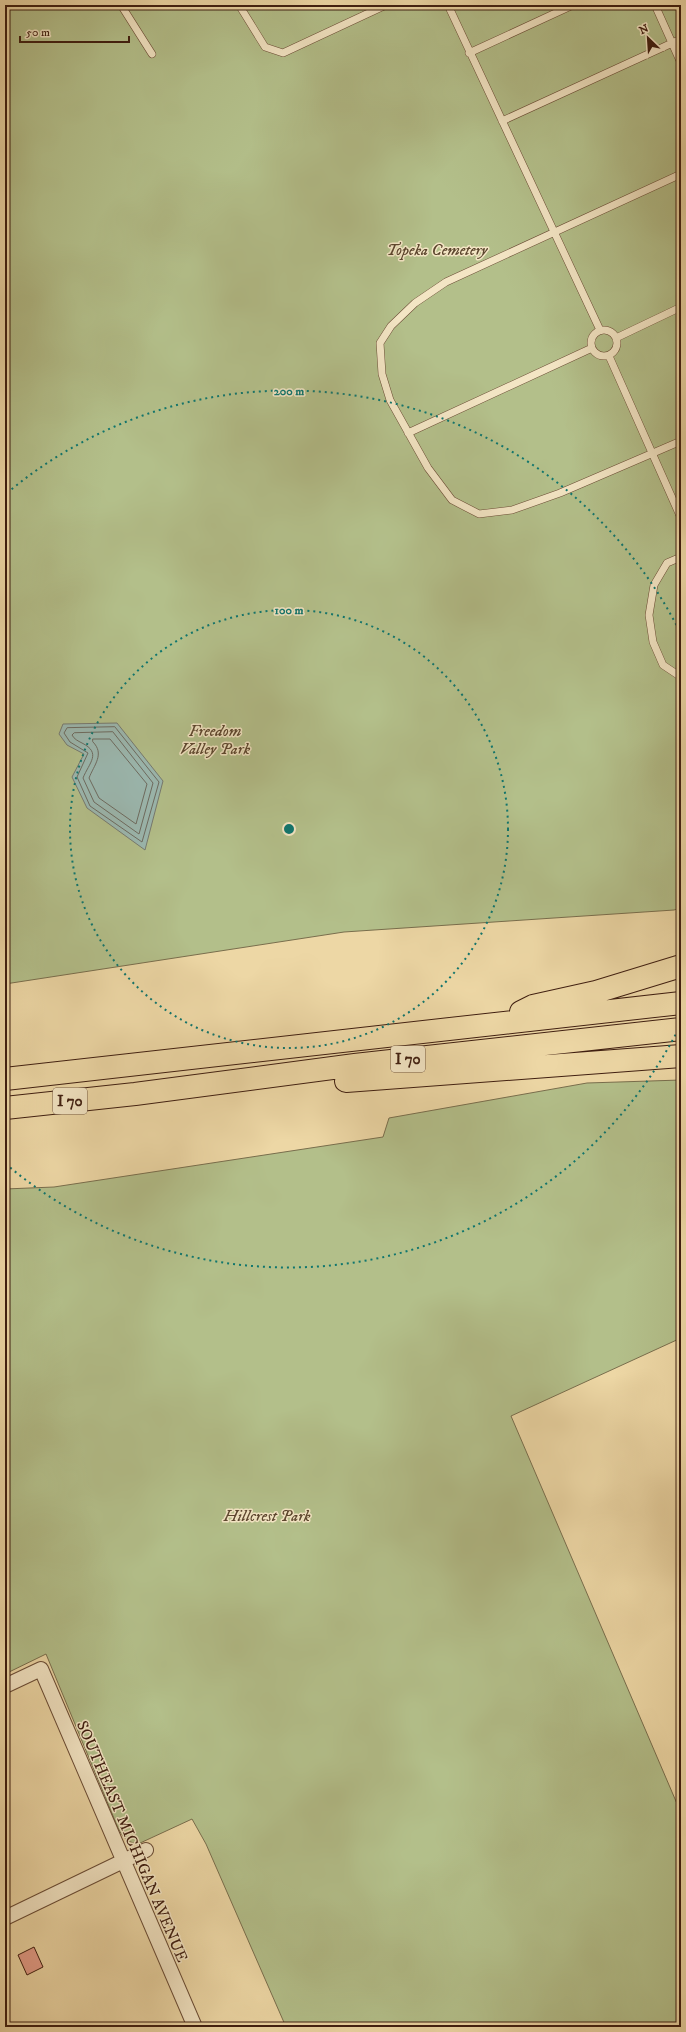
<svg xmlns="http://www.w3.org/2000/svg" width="686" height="2032" viewBox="0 0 686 2032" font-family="'IM FELL DW Pica',serif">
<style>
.green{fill:#b3bf8a;stroke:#796e4d}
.water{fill:#9bb8b0;stroke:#767a70}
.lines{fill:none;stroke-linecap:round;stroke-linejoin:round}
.shore{stroke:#6d6b60;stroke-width:1}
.building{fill:#e49d89;stroke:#3f1e10}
.service-casing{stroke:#6a4c35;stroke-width:8}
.minor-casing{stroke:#6a4c35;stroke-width:16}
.motorway-casing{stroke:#3f1e10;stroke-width:24}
.service{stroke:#f3e5c4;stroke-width:7}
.minor{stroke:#f3e5c4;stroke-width:14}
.motorway{stroke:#edd7a5;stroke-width:22}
.ring{fill:none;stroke:#0f766e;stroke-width:2;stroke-dasharray:2 4}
.labels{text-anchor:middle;stroke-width:3;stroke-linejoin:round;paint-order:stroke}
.shield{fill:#f3e5c4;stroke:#755a46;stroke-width:1}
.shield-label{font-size:15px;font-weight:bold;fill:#3f1e10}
.park-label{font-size:16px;font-style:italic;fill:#5c462e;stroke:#f3e5c4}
.street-label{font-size:16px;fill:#3f1e10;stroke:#f3e5c4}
.centre{fill:#0f766e;stroke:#f3e5c4;stroke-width:2}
.ring-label{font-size:12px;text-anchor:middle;font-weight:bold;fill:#0f766e;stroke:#f3e5c4;stroke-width:3;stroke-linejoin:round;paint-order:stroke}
</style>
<rect width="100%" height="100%" fill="#edd7a5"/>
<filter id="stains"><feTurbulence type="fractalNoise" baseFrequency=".005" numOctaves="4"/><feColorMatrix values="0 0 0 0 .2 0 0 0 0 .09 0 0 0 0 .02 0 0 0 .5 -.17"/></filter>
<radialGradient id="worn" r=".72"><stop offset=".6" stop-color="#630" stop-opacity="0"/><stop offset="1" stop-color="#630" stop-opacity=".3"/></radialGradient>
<path class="green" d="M5,5H681V908L674,910L344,932L5,984Z
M681,1080V1338L511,1416L681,1813V2027H286L206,1844L192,1819L138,1844C127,1842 123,1838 118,1828L46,1654L5,1674V1189L54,1187L383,1137L389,1118L587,1083Z"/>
<path class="water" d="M117,723L163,781L145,850L87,808L72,777L84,754L67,745L59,734L63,724Z"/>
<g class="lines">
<path class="shore" d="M115,727L159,782L142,842L90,806L77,777L88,753L70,742L64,733L67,728Z
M113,732L153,783L139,834L94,802L83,778C89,763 102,753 82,743C78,741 74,739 72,735L74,733Z
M93,739H110L147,784L136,824L99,798L89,778C94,765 105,754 93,742Z"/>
</g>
<path class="building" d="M34,1947L43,1967L27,1975L18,1955Z"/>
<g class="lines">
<g class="service-casing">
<path id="service" d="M121,5L152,54
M239,5L265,47L283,53L386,5
M448,5L600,330
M655,5L681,63
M469,53L573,5
M502,121L681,39
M681,174L446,282L415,303L391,326L380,343L382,374L390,400L428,468L452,500L479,514L512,510L560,493L681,441
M591 343a13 13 0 1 1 26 0a13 13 0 1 1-26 0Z
M616,338L681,307
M609,356L681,518
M408,433L592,348
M681,557L667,563L654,585L649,615L653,642L663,665L681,677"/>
</g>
<g class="minor-casing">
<path id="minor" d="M5,1686L41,1669L195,2027
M5,1918L146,1850"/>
</g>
<g class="motorway-casing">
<path id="motorway" d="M521,1012L533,1006L596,992L681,966
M5,1079L681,1003
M346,1081L681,1056
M5,1108L135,1094L355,1065L681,1029"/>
</g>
<use href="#service" class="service"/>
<use href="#minor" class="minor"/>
<use href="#motorway" class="motorway"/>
</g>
<g class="ring">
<circle cx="289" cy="829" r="219"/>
<path d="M681 1024A438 438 0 0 1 7 1165M7 493A438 438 0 0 1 681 634"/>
</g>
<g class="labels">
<g class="shield">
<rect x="391" y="1046" width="34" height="26" rx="3"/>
<rect x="53" y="1088" width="34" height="26" rx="3"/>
</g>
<g class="shield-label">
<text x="408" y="1064">I 70</text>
<text x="70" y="1106">I 70</text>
</g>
<g class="park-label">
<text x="437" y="255">Topeka Cemetery</text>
<text x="215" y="736">Freedom<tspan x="215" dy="18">Valley Park</tspan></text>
<text x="267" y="1521">Hillcrest Park</text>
</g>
<g class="street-label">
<text transform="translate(133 1841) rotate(67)" y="6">SOUTHEAST MICHIGAN AVENUE</text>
</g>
</g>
<circle cx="289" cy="829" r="6" class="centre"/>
<g class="ring-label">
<text x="289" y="395">200 m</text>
<text x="289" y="614">100 m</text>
</g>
<rect width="686" height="2032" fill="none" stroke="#edd7a5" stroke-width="20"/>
<rect x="6" y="6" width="674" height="2020" fill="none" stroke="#3f1e10" stroke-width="2"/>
<rect x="10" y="10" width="666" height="2012" fill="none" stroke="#3f1e10"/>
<g transform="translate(648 38) rotate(335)" stroke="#f3e5c4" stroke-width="3" paint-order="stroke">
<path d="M0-3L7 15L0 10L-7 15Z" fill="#3f1e10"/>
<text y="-6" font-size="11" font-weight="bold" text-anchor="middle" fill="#3f1e10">N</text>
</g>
<path d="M20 36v6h109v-6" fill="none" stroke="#3f1e10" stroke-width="2"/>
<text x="26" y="36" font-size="12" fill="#3f1e10" stroke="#f3e5c4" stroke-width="3" paint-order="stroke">50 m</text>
<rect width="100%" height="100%" filter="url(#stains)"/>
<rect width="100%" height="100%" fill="url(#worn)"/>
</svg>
